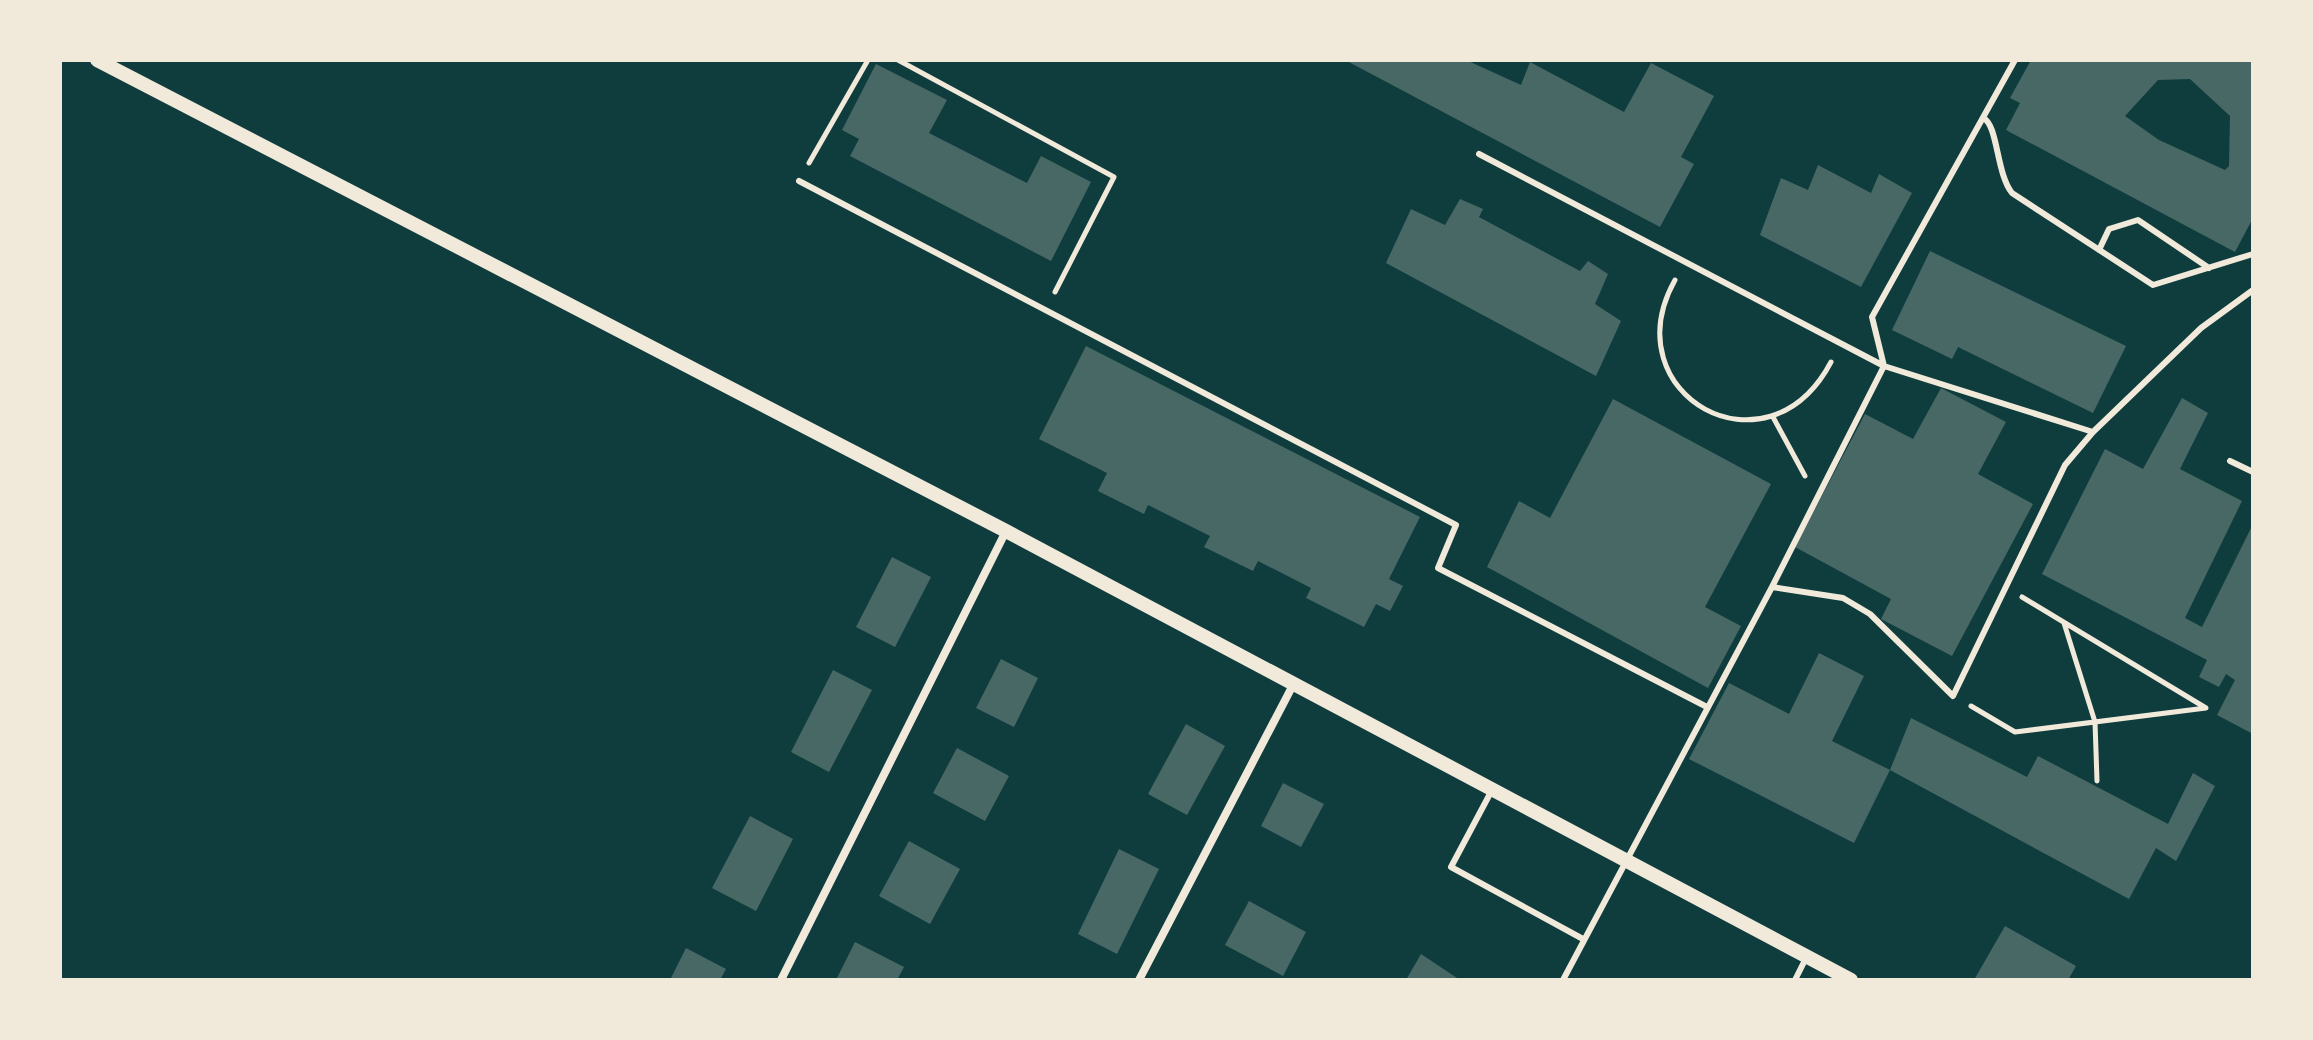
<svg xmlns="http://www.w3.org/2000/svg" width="2313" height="1040" viewBox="0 0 2313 1040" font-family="Helvetica,sans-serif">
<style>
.building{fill:#486865;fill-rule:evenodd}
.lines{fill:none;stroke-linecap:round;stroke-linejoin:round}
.path{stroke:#f1e9da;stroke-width:5}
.service{stroke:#f1e9da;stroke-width:6}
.minor{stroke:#f1e9da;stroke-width:8}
.tertiary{stroke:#f1e9da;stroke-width:14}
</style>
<rect width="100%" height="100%" fill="#0f3d3e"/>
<path class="building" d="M1345,60H1466L1521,85L1530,62L1624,112L1651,63L1714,96L1681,157L1694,164L1660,227Z
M2031,60H2253V218L2235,252L2006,130L2020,103L2010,98ZM2190,79L2230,116L2229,166L2225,170L2159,140L2125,116L2158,80Z
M876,64L947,100L929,133L1027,183L1041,156L1091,182L1051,261L850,156L859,139L842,130Z
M1818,165L1871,193L1879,174L1912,193L1861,287L1760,235L1781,178L1808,190Z
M1460,199L1483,209L1479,217L1580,271L1588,261L1608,274L1595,304L1621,321L1596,376L1386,263L1411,209L1445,225Z
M1930,251L2126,346L2093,413L1958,347L1952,359L1892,330Z
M1086,346L1420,517L1389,579L1403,586L1390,611L1376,604L1364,627L1306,598L1311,588L1258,561L1253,571L1204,547L1210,536L1148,505L1144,514L1098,491L1107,473L1039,439Z
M1941,388L2006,422L1978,474L2033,504L1952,656L1881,619L1891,599L1795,547L1865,414L1913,439Z
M2182,398L2208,413L2180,469L2242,501L2185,618L2202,627L2253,524V734L2217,715L2235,680L2226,674L2219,687L2199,677L2207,660L2042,574L2105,449L2143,469Z
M1613,399L1771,484L1705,607L1741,626L1708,688L1487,567L1519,501L1550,518Z
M892,557L931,577L895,647L856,627Z
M1819,653L1864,676L1832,741L1890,770L1911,718L2027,777L2038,756L2168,824L2193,773L2215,786L2176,861L2156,848L2129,899L1890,770L1854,843L1689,759L1729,683L1789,714Z
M1001,659L1038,678L1014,727L976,708Z
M833,670L872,690L829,772L791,752Z
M1186,724L1225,746L1187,815L1148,794Z
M957,748L1009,776L985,821L933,793Z
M1283,783L1324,804L1301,847L1261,826Z
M750,816L793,839L756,911L712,888Z
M909,841L960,869L930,924L879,896Z
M1119,849L1159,869L1117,954L1078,934Z
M1249,901L1306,932L1283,976L1225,945Z
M2005,926L2076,966L2068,980H1974Z
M855,942L904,967L897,980H836Z
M686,948L726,969L720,980H670Z
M1421,954L1460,980H1406Z"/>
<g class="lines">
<path class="path" d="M898,60L1114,177L1055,292
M809,163L868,60
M1675,280C1611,394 1767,483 1831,362
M1773,417L1805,476
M2064,623L2095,722L2097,781
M1971,706L2015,732L2206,708L2022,597"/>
<path class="service" d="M1983,118C1998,124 1996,173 2012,193L2153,285L2253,254
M1479,154L1884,366L2093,432
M799,181L1456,525L1438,568L1707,707
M2099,250L2109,229L2138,220L2209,268
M2230,461L2253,472
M1772,587L1843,598L1870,614L1953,696L2065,465L2093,432L2201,328L2253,290
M1492,790L1451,867L1583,939
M1563,980L1772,587L1884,366L1872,317L2015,60
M1795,980L1806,958"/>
<path class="minor" d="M781,980L1006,531
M1139,980L1293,685"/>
<path class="tertiary" d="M97,60L1006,531L1851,980"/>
</g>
<rect width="2313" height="1040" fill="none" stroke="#f1e9da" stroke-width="124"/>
</svg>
